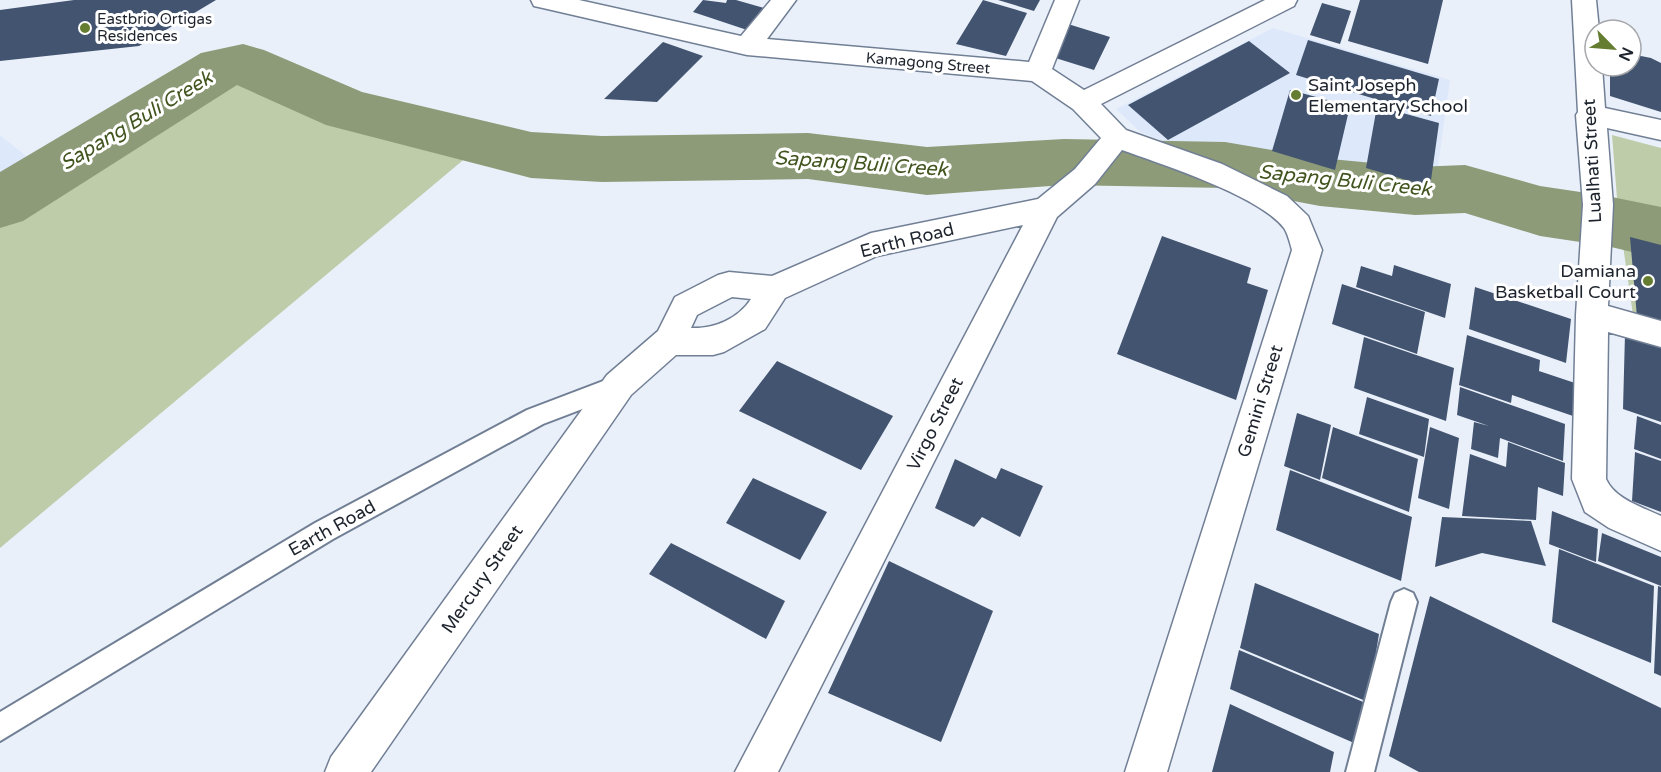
<svg xmlns="http://www.w3.org/2000/svg" width="1661" height="772" viewBox="0 0 1661 772" font-family="'Varela Round',sans-serif">
<style>
.built{fill:#dde9fb}
.green{fill:#beccaa}
.lines{fill:none;stroke-linecap:round;stroke-linejoin:round}
.river{fill:#8d9b78;fill-rule:evenodd}
.building{fill:#425470}
.lane-casing{stroke:#717f95;stroke-width:4}
.street-casing{stroke:#717f95;stroke-width:3}
.lane{fill:#fff;fill-rule:evenodd}
.street{fill:#fff;fill-rule:evenodd}
.poi-dot{fill:#647d30;stroke:#fff;stroke-width:2}
.labels{text-anchor:middle;stroke-width:6;stroke-linejoin:round;paint-order:stroke}
.far-poi-label{font-size:15px;fill:#1d232c;stroke:#fff;text-anchor:start}
.far-street-label{font-size:15px;fill:#1d232c;stroke:#fff}
.poi-label{font-size:18px;fill:#1d232c;stroke:#fff;text-anchor:start}
.street-label{font-size:18px;fill:#1d232c;stroke:#fff}
.water-label{font-size:20px;font-style:italic;fill:#43551f;stroke:#fff}
</style>
<rect width="100%" height="100%" fill="#eaf0fa"/>
<path class="built" d="M1273,28L1450,80L1435,188L1336,176L1181,148L1140,132L1116,109Z
M0,135L41,168L0,194Z"/>
<path class="green" d="M234,76L293,102L367,128L474,151L0,548V217Z
M1612,135L1661,148V322L1633,315L1618,211Z"/>
<g class="lines">
<path class="river" d="M243,44L264,50L362,92L531,132L602,136L808,133L927,147L1064,139L1225,142L1320,158L1415,167L1465,165L1540,186L1607,196L1661,207V259L1607,246L1540,236L1465,213L1415,215L1320,206L1225,188L1064,185L927,195L808,179L602,182L531,178L326,125L237,85L23,221L0,228V172L201,53Z"/>
</g>
<path class="building" d="M74,0H216L139,46L0,61V10Z
M703,0L726,3L727,0H736L764,8L747,30L693,12Z
M983,0L1027,13L1006,56L956,44Z
M998,0H1040L1034,11Z
M1360,0H1443L1428,64L1348,41Z
M1322,3L1351,11L1340,44L1310,35Z
M1068,24L1110,37L1094,70L1049,56Z
M1308,40L1439,79L1431,116L1296,75Z
M1249,41L1290,73L1168,140L1128,105Z
M663,42L703,56L657,102L604,99Z
M1631,54L1651,58L1661,63V112L1610,96V66H1631Z
M1290,90L1350,106L1335,170L1272,151Z
M1377,106L1439,123L1430,187L1366,168Z
M1162,236L1251,268L1247,283L1268,290L1236,400L1117,354Z
M1630,237L1661,245V323L1637,317Z
M1394,265L1451,284L1445,318L1356,287L1361,266L1392,276Z
M1342,284L1425,312L1417,354L1332,324Z
M1475,287L1571,319L1566,363L1469,329Z
M1625,334L1661,345V422L1623,409Z
M1467,335L1540,360L1539,371L1575,383L1573,416L1512,395L1511,403L1459,385Z
M1364,337L1454,368L1446,421L1354,388Z
M777,361L893,416L861,470L739,411Z
M1460,387L1565,424L1563,461L1500,438L1498,458L1471,449L1474,422L1489,426L1457,415Z
M1367,397L1429,419L1424,457L1359,434Z
M1297,413L1331,425L1320,480L1284,466Z
M1637,416L1661,425V459L1634,449Z
M1333,427L1418,459L1409,512L1322,478Z
M1430,427L1459,438L1449,509L1418,498Z
M1508,442L1565,463L1563,496L1538,487L1536,520L1462,516L1470,454L1506,467Z
M1635,452L1661,461V512L1632,501Z
M955,459L996,479L1001,468L1043,486L1020,537L982,517L974,527L935,508Z
M1290,470L1412,517L1401,581L1276,530Z
M753,478L827,512L800,560L726,523Z
M1552,511L1598,529L1596,562L1549,544Z
M1442,517L1531,521L1546,566L1482,553L1435,567Z
M1602,533L1661,557V586L1598,561Z
M671,543L785,601L766,639L649,574Z
M1559,549L1654,586L1651,663L1552,622Z
M889,561L993,611L941,742L828,693Z
M1255,583L1379,634L1368,702L1240,648Z
M1658,586L1661,587V676L1654,673Z
M1430,596L1661,708V772H1419L1389,756Z
M1239,650L1368,704L1361,746L1230,689Z
M1230,704L1334,752L1330,772H1212Z"/>
<g class="lines">
<g class="lane-casing">
<path id="lane" d="M619,375L627,378L630,385L627,392L543,424L333,539L0,741V712L315,523L527,410Z
M1404,589L1413,593L1417,602L1374,772H1346L1391,602L1395,593Z"/>
</g>
<g class="street-casing">
<path id="street" d="M531,0H579L741,36L771,0H796L767,39L1029,62L1055,0H1079L1052,69L1084,90L1265,0H1297L1294,6L1101,104L1126,130L1222,164L1287,196L1308,216L1322,250L1167,772H1125L1292,250C1290,243 1288,234 1284,228C1258,195 1163,165 1122,150L1095,184L1057,217L778,772H735L1023,225L877,256L785,298L765,329L724,352L713,355H676L631,395L371,772H325L331,757L607,375L658,331L675,297L718,275L729,272L772,276L871,233L1038,199L1075,169L1101,138L1073,109L1032,81L747,55L543,8L534,6ZM732,297L751,299C738,319 714,329 691,328L697,315Z
M1572,0H1596L1599,30H1595V66H1602L1605,108L1661,120V140L1607,128L1613,205L1608,306L1661,321V347L1608,332L1606,479C1615,499 1642,507 1661,516V551L1609,528L1585,512L1572,479L1576,315L1583,205L1576,115L1578,112Z"/>
</g>
<use href="#lane" class="lane"/>
<use href="#street" class="street"/>
</g>
<g class="poi-dot">
<circle cx="85" cy="28" r="6"/>
<circle cx="1296" cy="95" r="6"/>
<circle cx="1648" cy="281" r="6"/>
</g>
<g class="labels">
<g class="far-poi-label">
<text x="97" y="24">Eastbrio Ortigas<tspan x="97" dy="17">Residences</tspan></text>
</g>
<g class="far-street-label">
<text transform="translate(928 63) rotate(5)" y="5">Kamagong Street</text>
</g>
<g class="poi-label">
<text x="1308" y="91">Saint Joseph<tspan x="1308" dy="21">Elementary School</tspan></text>
<text x="1636" y="277" text-anchor="end">Damiana<tspan x="1636" dy="21">Basketball Court</tspan></text>
</g>
<g class="street-label">
<text transform="translate(1592 161) rotate(-93)" y="6">Lualhati Street</text>
<text transform="translate(907 240) rotate(-14)" y="6">Earth Road</text>
<text transform="translate(1260 401) rotate(-73)" y="6">Gemini Street</text>
<text transform="translate(935 424) rotate(-63)" y="6">Virgo Street</text>
<text transform="translate(332 528) rotate(-29)" y="6">Earth Road</text>
<text transform="translate(482 579) rotate(-55)" y="6">Mercury Street</text>
</g>
<g class="water-label">
<text transform="translate(136 120) rotate(-31)" y="7">Sapang Buli Creek</text>
<text transform="translate(861 163) rotate(4)" y="7">Sapang Buli Creek</text>
<text transform="translate(1345 180) rotate(6)" y="7">Sapang Buli Creek</text>
</g>
</g>
<g transform="translate(1613 48) rotate(115)"><circle r="28" fill="#ffffff" stroke="#a5a7ab" stroke-width="1.5"/>
<path d="M0-4.5L10 22L0 15L-10 22Z" fill="#647d30"/>
<text y="-9" font-size="16" font-weight="bold" text-anchor="middle" fill="#1d232c">N</text>
</g>
</svg>
